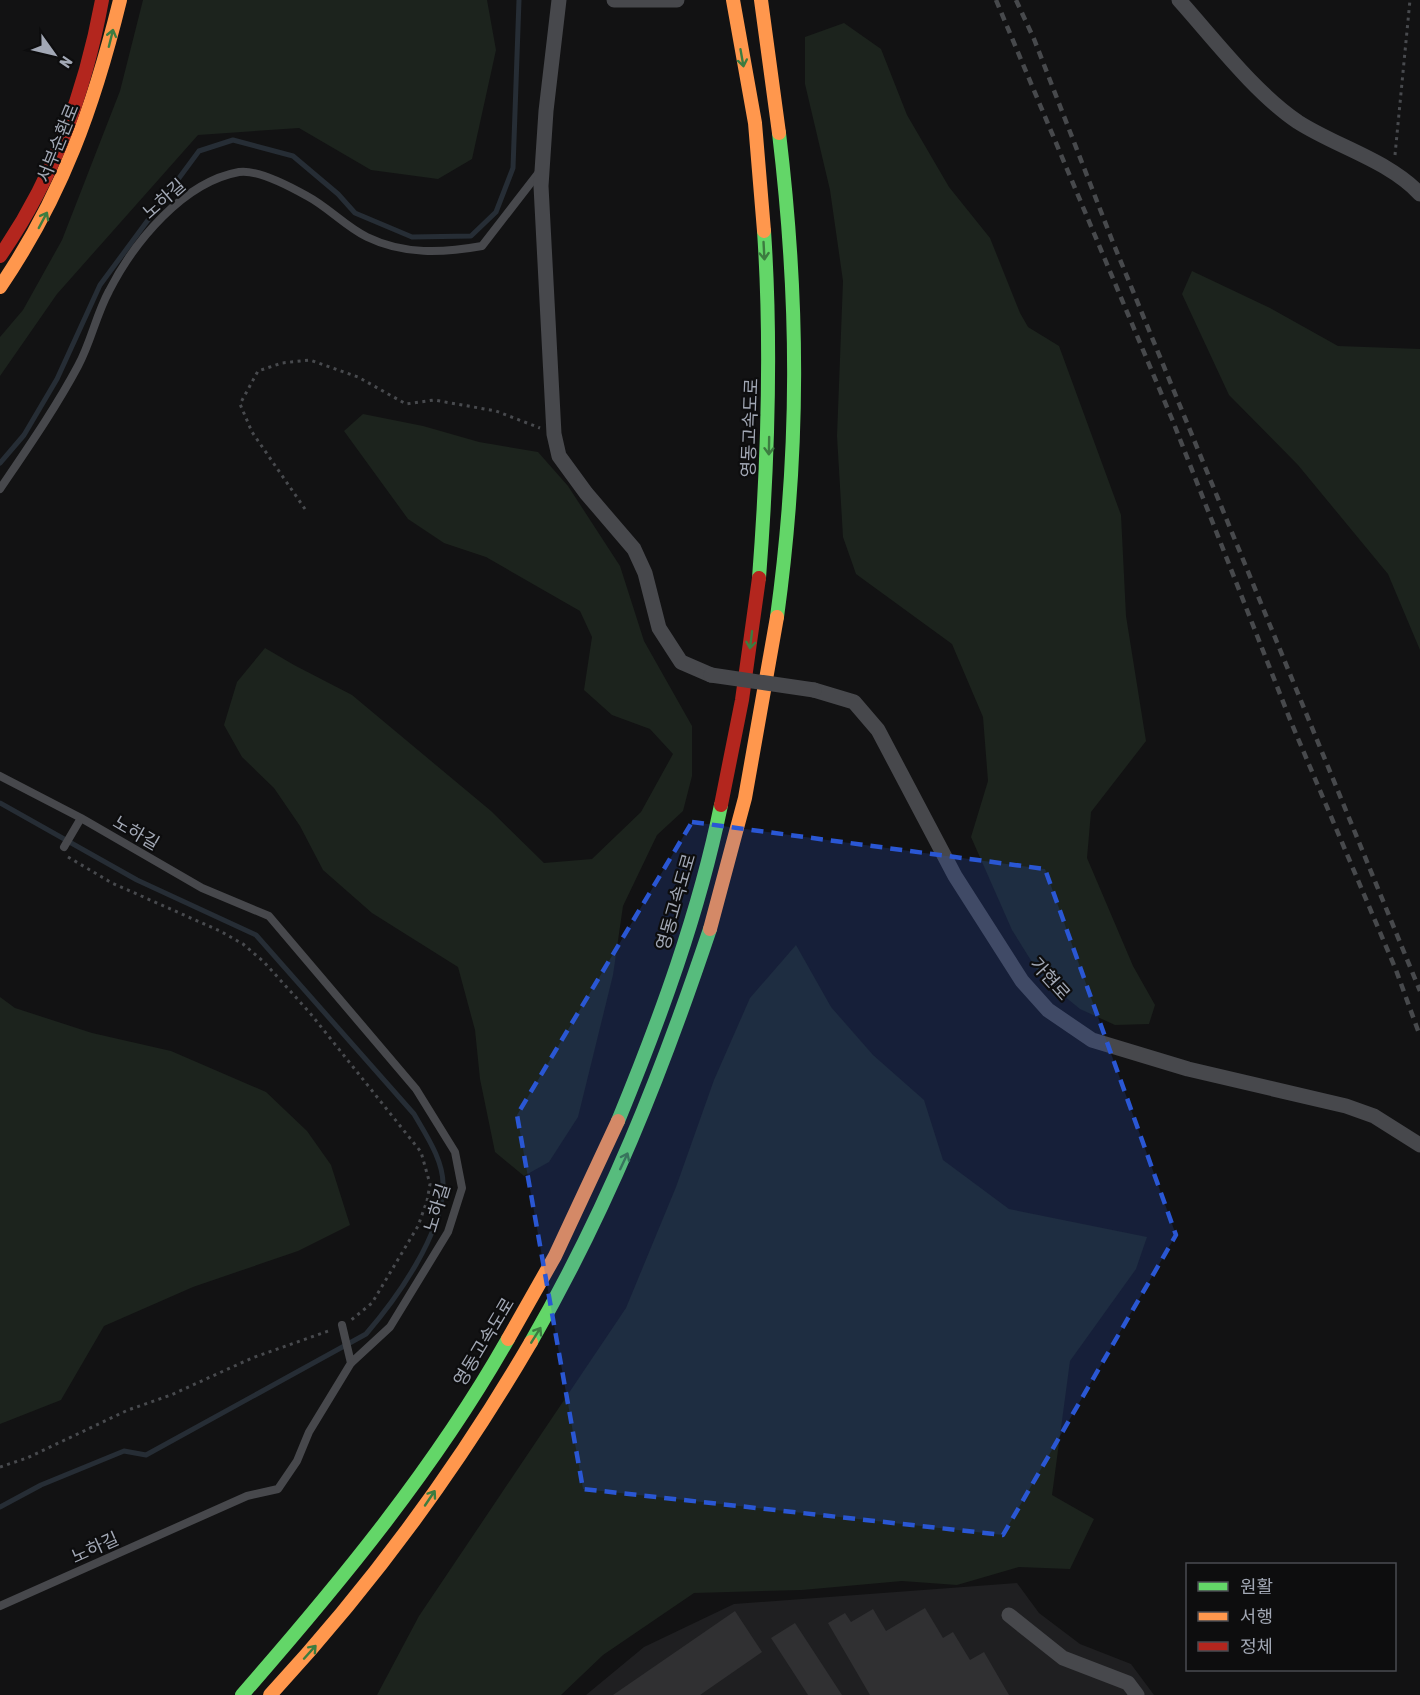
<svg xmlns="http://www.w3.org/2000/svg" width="1420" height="1695" viewBox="0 0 1420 1695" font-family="'Asap Condensed','Noto Sans KR',sans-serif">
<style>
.built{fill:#1f1f21}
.green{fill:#1c231d}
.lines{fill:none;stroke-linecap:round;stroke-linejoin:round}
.stream{stroke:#262d35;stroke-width:5}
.building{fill:#303032}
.path{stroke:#484a4e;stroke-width:3;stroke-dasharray:3 4.5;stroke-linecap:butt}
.lane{stroke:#47484c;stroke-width:8}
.street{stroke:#47484c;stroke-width:15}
.fast{stroke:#63d668;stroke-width:14}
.slow{stroke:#ff974d;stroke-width:14}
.jam{stroke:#b3261e;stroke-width:14}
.rail{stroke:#47494c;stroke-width:4.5;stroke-dasharray:8 6;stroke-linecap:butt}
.street-bridge{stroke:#47484c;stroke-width:15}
.oneway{stroke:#3c7c40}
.marked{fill:#2a57d4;fill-opacity:0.2;stroke:#2a57d4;stroke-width:4.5;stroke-dasharray:12 8;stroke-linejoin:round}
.labels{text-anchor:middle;stroke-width:4.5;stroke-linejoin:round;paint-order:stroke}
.street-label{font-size:18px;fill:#a2a8b5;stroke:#0d0d0e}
</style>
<rect width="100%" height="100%" fill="#121213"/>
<path class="built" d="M1017,1583L1039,1613L1080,1644L1131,1664L1154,1695H586L644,1647L734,1604Z"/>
<path class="green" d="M143,0H487L496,50L472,159L438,179L371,170L299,128L198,135L57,294L0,376V337L23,310L62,240L120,91Z
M844,23L881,49L907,115L949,187L990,238L1020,313L1028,327L1059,346L1121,515L1126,616L1146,741L1091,812L1087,858L1133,966L1155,1005L1149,1024L1115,1025L1080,1009L1042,978L1012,930L971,837L988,781L983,717L952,644L856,574L843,537L837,436L843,281L830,190L805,84V37Z
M1192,271L1270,308L1338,346L1420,349V650L1388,574L1298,465L1229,395L1182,294Z
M363,414L423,426L479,442L538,452L568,486L620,566L644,641L692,726V776L683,811L657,835L623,906L613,975L578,1117L549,1162L524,1176L495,1152L480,1079L475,1030L458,967L372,913L323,870L300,826L274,788L242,757L224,725L237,682L265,648L294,665L352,695L491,811L544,863L592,859L641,812L673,754L650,729L612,715L584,690L592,637L580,611L486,557L444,543L408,519L344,431Z
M796,945L831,1007L873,1055L924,1100L943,1160L1009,1209L1147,1237L1136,1269L1070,1361L1052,1495L1094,1519L1070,1569L1019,1567L957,1585L902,1581L802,1590L694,1593L603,1655L561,1695H377L419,1616L626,1308L676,1187L714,1080L750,998Z
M0,997L15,1008L92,1033L171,1051L266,1092L307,1131L331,1165L350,1225L298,1251L193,1287L104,1326L61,1400L0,1424Z"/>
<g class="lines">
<path class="stream" d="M0,463L24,435L57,379L100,285L199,151L233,140L293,156L338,194L355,213L412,237L471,236L496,212L513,168L519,0
M0,803L137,880L256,935L414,1114C426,1135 444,1161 443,1186C442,1235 397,1298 366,1334L146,1455L124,1451L41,1485L0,1507"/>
</g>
<path class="building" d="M925,1608L943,1638L953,1632L970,1660L984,1652L1009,1695H870L828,1623L845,1613L851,1622L873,1609L886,1631Z
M735,1611L762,1652L700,1695H613Z
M795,1623L842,1695H808L771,1638Z"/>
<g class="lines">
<path class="path" d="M1395,155L1410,0
M305,509L252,432L240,404L258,371L282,363L310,360L358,377L406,404L434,400L496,411L540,428
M68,857L112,883L220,931L243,944L264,962L310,1013L421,1152L430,1184L427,1201L418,1226L372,1303L350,1321
M0,1467L27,1458L128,1410L171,1395L252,1358L331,1330"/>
<path class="lane" d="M0,489C27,449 55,409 78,366C91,342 96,315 109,291C134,242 183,182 239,172C258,169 291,187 307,196C328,207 346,227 367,237C404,255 443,253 482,246L540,171
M0,776L81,818L202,888L269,916L416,1089L455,1152L462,1188L448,1232L390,1327L351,1363L309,1432L297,1461L278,1489L247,1496L0,1606
M64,847L81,818
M342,1325L351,1363"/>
<path class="street" d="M559,0L546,111L541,186L554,434L559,456L586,493L634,549L645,573L659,628L681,662L711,675
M614,0H677
M1179,0C1214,39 1255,93 1298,122C1337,147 1388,160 1420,194
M814,690L854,702L878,730L955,876L1022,981L1048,1010L1092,1040L1188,1069L1346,1106L1374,1116L1420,1145
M1009,1615L1063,1658L1128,1683L1137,1695"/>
<path class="fast" d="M759,578C768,462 772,348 764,231
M777,617C800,449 799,300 779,133
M618,1121C660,1019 699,913 721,805
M531,1342C608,1208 661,1075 710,929
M242,1695C339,1584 435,1468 508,1339"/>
<path class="slow" d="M733,0L755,123L764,231
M761,0L779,133
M0,287C62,196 94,106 120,0
M710,929L745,798L777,617
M508,1339L555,1256L618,1121
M270,1695C370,1587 457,1469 531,1342"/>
<path class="jam" d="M0,256C54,178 85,93 102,0
M721,805L742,700L759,578"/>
<path class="rail" d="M996,0L1172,419L1291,722L1396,970L1420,1036
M1016,0L1034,39L1112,240L1420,991"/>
<path class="street-bridge" d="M711,675L814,690"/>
</g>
<defs><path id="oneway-shaft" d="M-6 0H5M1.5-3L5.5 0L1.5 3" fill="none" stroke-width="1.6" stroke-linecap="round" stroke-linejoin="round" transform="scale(1.5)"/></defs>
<g class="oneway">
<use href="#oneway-shaft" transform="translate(111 38) rotate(-76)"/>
<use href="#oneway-shaft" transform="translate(742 58) rotate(80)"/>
<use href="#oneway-shaft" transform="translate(43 220) rotate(-62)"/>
<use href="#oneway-shaft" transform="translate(764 251) rotate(87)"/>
<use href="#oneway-shaft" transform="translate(769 446) rotate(91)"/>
<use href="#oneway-shaft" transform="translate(751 640) rotate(97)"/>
<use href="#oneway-shaft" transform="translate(624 1161) rotate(-65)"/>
<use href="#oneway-shaft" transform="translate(536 1335) rotate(-58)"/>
<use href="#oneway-shaft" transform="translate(430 1498) rotate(-56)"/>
<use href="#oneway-shaft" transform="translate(310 1652) rotate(-48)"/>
</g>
<path class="marked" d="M692,822L1045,869L1176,1235L1003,1535L583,1489L517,1115Z"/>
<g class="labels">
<g class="street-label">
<text transform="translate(58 143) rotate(-68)" y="6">서부순환로</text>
<text transform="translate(164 199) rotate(-41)" y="6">노하길</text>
<text transform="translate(750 428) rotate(-88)" y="6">영동고속도로</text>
<text transform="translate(136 833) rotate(30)" y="6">노하길</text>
<text transform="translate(676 902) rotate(-74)" y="6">영동고속도로</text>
<text transform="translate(1050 979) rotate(48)" y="6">가현로</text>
<text transform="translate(437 1208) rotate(-73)" y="6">노하길</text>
<text transform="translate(484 1342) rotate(-59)" y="6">영동고속도로</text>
<text transform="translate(95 1548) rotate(-24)" y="6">노하길</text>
</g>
</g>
<rect x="1186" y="1563" width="210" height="108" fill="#0d0d0e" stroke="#494b51" stroke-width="1.5"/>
<rect x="1198" y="1582" width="30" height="9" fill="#63d668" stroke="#494b51" stroke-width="1.5"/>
<text x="1240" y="1593" font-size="18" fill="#a2a8b5">원활</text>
<rect x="1198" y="1612" width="30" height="9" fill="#ff974d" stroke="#494b51" stroke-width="1.5"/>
<text x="1240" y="1623" font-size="18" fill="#a2a8b5">서행</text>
<rect x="1198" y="1642" width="30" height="9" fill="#b3261e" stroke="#494b51" stroke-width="1.5"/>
<text x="1240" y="1653" font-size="18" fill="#a2a8b5">정체</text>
<g transform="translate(54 54) rotate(124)" stroke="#0d0d0e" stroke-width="4.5" paint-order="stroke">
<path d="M0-4.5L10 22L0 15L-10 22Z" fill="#a2a8b5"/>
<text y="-9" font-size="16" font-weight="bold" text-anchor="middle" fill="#a2a8b5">N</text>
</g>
</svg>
